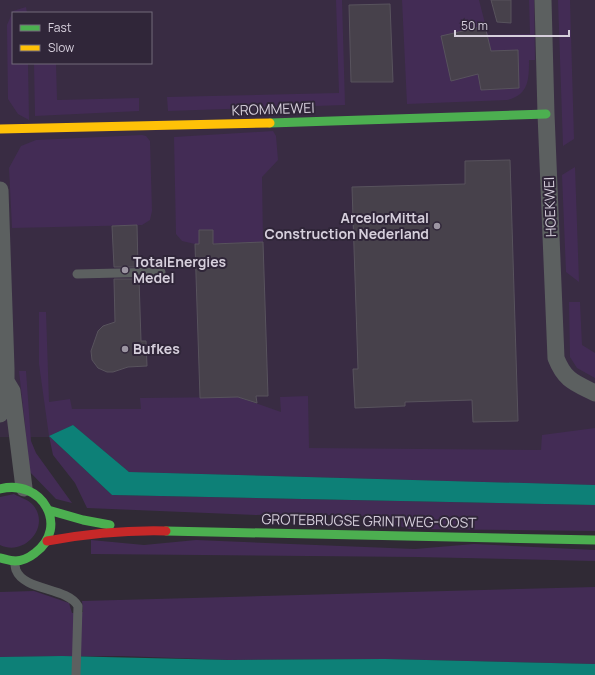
<svg xmlns="http://www.w3.org/2000/svg" width="595" height="675" viewBox="0 0 595 675" font-family="Manrope,sans-serif">
<style>
.built{fill:#392c43;fill-rule:evenodd}
.green{fill:#432c55}
.water{fill:#0d8077}
.building{fill:#47414b;stroke:#58535d}
.lines{fill:none;stroke-linecap:round;stroke-linejoin:round}
.lane{stroke:#5c6060;stroke-width:9}
.street{stroke:#5c6060;stroke-width:17}
.fast{stroke:#4caf50;stroke-width:9}
.slow{stroke:#ffc107;stroke-width:9}
.jam{stroke:#c62828;stroke-width:9}
.poi-dot{fill:#9c95a2;stroke:#302639;stroke-width:1.5}
.labels{text-anchor:middle;stroke-width:4;stroke-linejoin:round;paint-order:stroke}
.street-label{font-size:14px;fill:#d6cfdc;stroke:#302639}
.poi-label{font-size:14px;font-weight:bold;fill:#d6cfdc;stroke:#302639;text-anchor:start}
</style>
<rect width="100%" height="100%" fill="#302a35"/>
<path class="built" d="M0,0H595V494L110,482L60,437H0ZM13,13H151V63H13Z"/>
<path class="green" d="M336,0H342L345,105L168,111L167,97L339,93Z
M402,0H479L488,35L530,34L529,0H534L535,60H529C529,79 529,95 507,100L407,104Z
M558,0H570L574,139L563,146Z
M26,7L27,13H13V63H28L29,120L18,114L8,99L7,25L13,11Z
M34,63H56L57,100L139,98V111L35,116Z
M273,131L276,136L278,160L262,177L263,242L195,244L182,241L176,234L174,137Z
M142,135L146,136L150,141L152,211L150,220L142,225L12,228L9,168L21,146L36,140Z
M575,167L579,282L566,272L562,175Z
M569,302H580L582,345L595,353V378L577,368L570,357Z
M39,312H46L49,402L70,399L72,409H141L140,398L238,397L281,412L280,397L308,396L309,448L541,450L542,435L595,428V485L129,472L73,425L49,436L112,495L595,505V531L409,529L366,516L285,514L256,515L87,508L75,483L53,455L49,436L39,364Z
M19,371H26L31,441L36,453L72,503L56,499L28,470L25,424Z
M14,494C19,497 29,500 33,505C51,526 25,557 0,545V497Z
M91,540L144,545L196,540L415,549L474,544L595,550V561L417,557L91,554Z
M595,587V664L385,659L229,660L121,656L0,657V592L34,591L69,603L72,613L83,612L82,601Z"/>
<path class="water" d="M73,425L129,472L595,485V505L112,495L49,436Z
M62,656L229,660L385,659L595,664V675H0V657Z"/>
<path class="building" d="M491,0H511V23L497,22Z
M390,4L393,82H351L349,5Z
M485,26L491,51L518,50L519,88L481,90L478,74L451,81L441,36Z
M510,160L518,421L473,422L472,400L405,402V406L355,408L353,369H358L352,187L465,184V161Z
M137,225L138,267H114L112,226Z
M199,230H213V244L263,242L268,396H256L257,403L238,397L200,398L195,244H199Z
M114,279H139L141,341H146L147,366L128,367L113,372H107L98,368L92,360L91,351L98,331L103,326L115,322Z"/>
<g class="lines">
<path class="lane" d="M77,274L161,272
M14,561C15,563 15,567 16,570C24,591 67,587 78,606L76,675"/>
<path class="street" d="M543,0L546,114L556,358C565,381 575,383 595,393
M0,190L6,368V381L2,390L0,414
M6,381L12,391L24,488"/>
<path class="fast" d="M270,123L546,114
M0,489C42,478 70,527 35,553C30,557 22,561 15,561C10,561 5,559 0,558
M48,510L83,520L110,525
M166,531L595,540"/>
<path class="slow" d="M0,129L270,123"/>
<path class="jam" d="M47,541C86,534 126,530 166,531"/>
</g>
<g class="poi-dot">
<circle cx="437" cy="226" r="4"/>
<circle cx="125" cy="270" r="4"/>
<circle cx="125" cy="349" r="4"/>
</g>
<g class="labels">
<g class="street-label">
<text transform="translate(273 109) rotate(-2)" y="5">KROMMEWEI</text>
<text transform="translate(550 207) rotate(-92)" y="5">HOEKWEI</text>
<text transform="translate(369 521) rotate(1)" y="5">GROTEBRUGSE GRINTWEG-OOST</text>
</g>
<g class="poi-label">
<text x="429" y="223" text-anchor="end">ArcelorMittal<tspan x="429" dy="16">Construction Nederland</tspan></text>
<text x="133" y="267">TotalEnergies<tspan x="133" dy="16">Medel</tspan></text>
<text x="133" y="354">Bufkes</text>
</g>
</g>
<rect x="12" y="12" width="140" height="52" fill="#302639" stroke="#726a7a"/>
<rect x="20" y="25" width="20" height="6" fill="#4caf50" stroke="#726a7a"/>
<text x="48" y="32" font-size="12" fill="#d6cfdc">Fast</text>
<rect x="20" y="45" width="20" height="6" fill="#ffc107" stroke="#726a7a"/>
<text x="48" y="52" font-size="12" fill="#d6cfdc">Slow</text>
<path d="M455 30v6h114v-6" fill="none" stroke="#d6cfdc" stroke-width="2"/>
<text x="461" y="30" font-size="12" fill="#d6cfdc" stroke="#302639" stroke-width="3" paint-order="stroke">50 m</text>
</svg>
